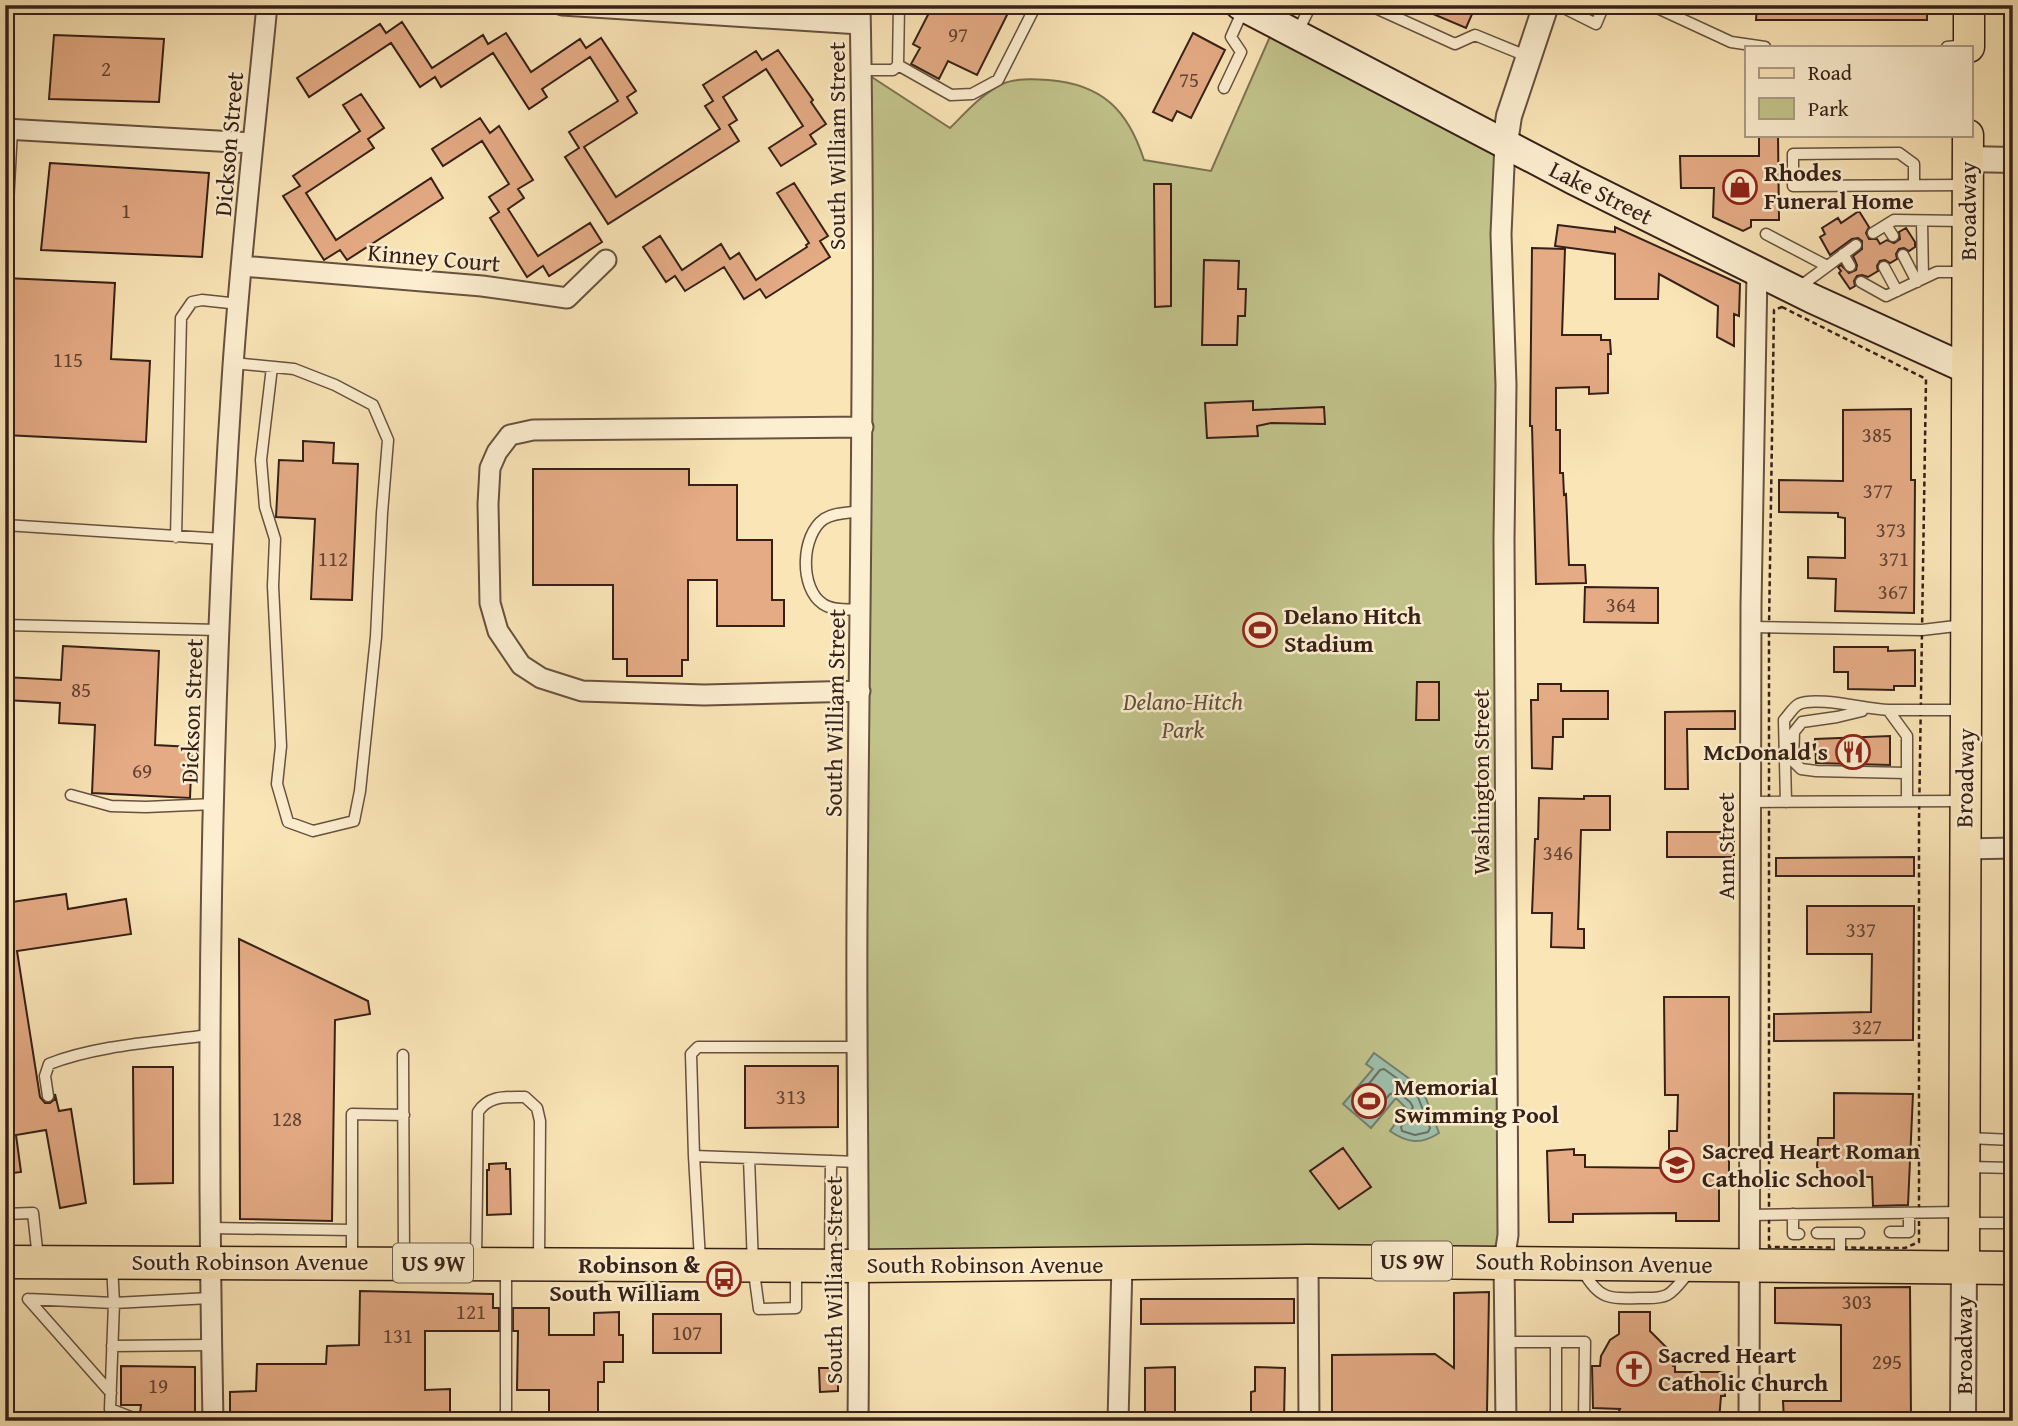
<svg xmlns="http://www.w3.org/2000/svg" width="2018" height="1426" viewBox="0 0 2018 1426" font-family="'Gentium Book Plus',serif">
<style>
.green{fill:#c2c38b;stroke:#7c7251;stroke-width:2}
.water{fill:#9ebfac;stroke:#747f70;stroke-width:2}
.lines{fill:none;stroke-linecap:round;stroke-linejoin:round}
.shore{stroke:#6a7062;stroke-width:2}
.building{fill:#e4ab85;stroke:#362017;stroke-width:2}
.service-casing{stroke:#67513f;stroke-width:13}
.minor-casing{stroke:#67513f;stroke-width:23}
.tertiary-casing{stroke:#67513f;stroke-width:28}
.secondary-casing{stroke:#362017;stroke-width:32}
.primary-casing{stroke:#362017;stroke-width:33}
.trunk-casing{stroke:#362017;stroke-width:35}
.path{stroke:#362017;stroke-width:2.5;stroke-dasharray:5 3.5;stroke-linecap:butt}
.service{stroke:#fceed0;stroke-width:10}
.minor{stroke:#fceed0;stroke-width:19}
.tertiary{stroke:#fceed0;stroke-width:24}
.secondary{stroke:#fceed0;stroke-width:28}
.primary{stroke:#fae5b7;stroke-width:30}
.trunk{stroke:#fae5b7;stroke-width:32}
.labels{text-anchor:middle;stroke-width:5;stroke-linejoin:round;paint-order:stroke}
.number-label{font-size:21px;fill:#624332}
.shield{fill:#fceed0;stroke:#715e4e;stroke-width:2}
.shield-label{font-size:23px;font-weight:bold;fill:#362017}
.street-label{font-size:24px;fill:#362017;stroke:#fceed0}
.poi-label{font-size:24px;font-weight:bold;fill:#362017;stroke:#fceed0;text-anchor:start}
.park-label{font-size:24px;font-style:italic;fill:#60513a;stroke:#fceed0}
</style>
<rect width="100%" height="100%" fill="#fae5b7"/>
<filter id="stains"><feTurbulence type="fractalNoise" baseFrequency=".00286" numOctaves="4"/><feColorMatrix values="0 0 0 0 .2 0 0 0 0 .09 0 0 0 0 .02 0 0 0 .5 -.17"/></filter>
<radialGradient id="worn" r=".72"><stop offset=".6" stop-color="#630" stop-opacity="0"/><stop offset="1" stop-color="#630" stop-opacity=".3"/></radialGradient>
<path class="green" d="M1276,23L1505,143L1504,1262L860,1266L861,70L950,128C966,112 980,96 1000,85C1014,78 1033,79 1048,80C1102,84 1128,110 1144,160L1211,171Z"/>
<path class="water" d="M1374,1053L1422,1088L1439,1133C1421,1145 1407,1143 1390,1131L1406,1108L1396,1098L1371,1128L1343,1104L1373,1069L1366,1064Z"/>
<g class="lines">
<path class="shore" d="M1384,1069L1416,1092L1430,1128L1428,1132L1415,1135L1402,1131L1401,1127L1413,1107L1410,1102L1398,1092L1390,1094L1371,1116L1355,1105V1101L1380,1070Z"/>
</g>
<path class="building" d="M933,5H1012L977,75L948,61L939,79L911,64L920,48L913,44Z
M1412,5H1476L1466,28Z
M1757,5H1927V20H1756Z
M402,22L432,68L483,35L488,44L506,33L531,72L580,39L586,48L601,38L636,91L627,97L637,113L584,147L616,197L720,129L705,106L713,101L703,85L756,51L762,60L778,50L813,100L811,102L826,124L810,135L816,144L781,166L769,148L803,126L766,69L723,97L737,120L729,125L739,141L608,224L565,157L579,148L569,132L618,101L590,57L542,89L547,97L529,109L493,53L441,87L435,77L420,87L391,43L309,97L297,78L380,24L386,33Z
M1193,33L1225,50L1191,118L1177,111L1172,121L1153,112Z
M54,35L164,39L159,102L49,99Z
M361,94L384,128L368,139L374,148L306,193L336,240L431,178L443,198L347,260L340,250L324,260L283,196L300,186L293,176L360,131L343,105Z
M480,118L490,133L499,126L533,180L518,189L524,198L508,209L538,256L590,223L602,242L549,276L543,266L527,277L490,218L499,212L489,197L509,184L482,141L443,166L432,149Z
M1759,135H1778L1779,220H1751V227L1743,231L1713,217L1714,188H1681L1680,156H1759Z
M50,163L209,173L202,257L41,250Z
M794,183L828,236L820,241L830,257L766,298L760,289L744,299L724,267L685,291L675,276L666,282L643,247L660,236L682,270L721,244L730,259L739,253L756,280L807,247L806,245L809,243L777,193Z
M1154,184H1171V306L1155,307Z
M1859,211L1869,227L1866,233L1869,239H1877L1880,244L1887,240L1894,243L1900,239L1899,232L1906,228L1915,242V247L1909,251L1904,248L1899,249L1896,254L1897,259L1890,263L1885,260L1880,261L1877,266L1878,271L1868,277L1862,275L1857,276L1854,281L1855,286L1850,289L1839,273L1841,271L1838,267L1841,265L1849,273L1856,270L1857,265L1853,256L1862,249V241L1858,238L1852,239L1830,255L1820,237L1825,234L1822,228L1838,218L1841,223Z
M1558,225L1615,232V227L1740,284L1739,316L1734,314V346L1717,337L1718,306L1659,274L1658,299H1615V254L1555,246Z
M1532,248L1565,249L1562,335H1601V340H1610L1611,354H1608V393L1589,394V387L1556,388V430H1560V473H1563L1564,495L1566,494L1569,565H1585L1586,583L1536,584L1532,426H1530Z
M1204,260L1239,261L1238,289H1246L1245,316H1238L1237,345H1202Z
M5,278L115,283L111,359L150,361L146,442L5,435Z
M1253,401V410L1324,407L1325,424L1271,423L1257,426L1258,436L1207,438L1205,403Z
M1911,409V480H1915L1914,613L1835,611L1836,579L1808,578V557L1845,558V518L1838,517V513L1779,512V480L1843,481V410Z
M303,441L334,443L333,463L358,464L352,600L311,599L315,519L276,517L279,460L303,461Z
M533,469H689V485H737V540H772V600H784V626H717V580H688V660H682V676H627V659H613V585H533Z
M1585,587L1658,588V623L1584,622Z
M63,646L159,651L155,745L192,747L190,798L92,793L95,725L59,723L60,703L5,700V677L61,680Z
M1834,647H1888V651L1915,650V686H1894V690L1848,689V672H1834Z
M1417,682H1439V720H1416Z
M1538,684H1561V691H1608V719H1563V737H1553L1552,769L1532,768L1531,700H1538Z
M1735,711V729H1687L1688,789H1665V712Z
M1890,736V765L1816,763L1815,739Z
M1584,796H1610V830H1581L1578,929H1584V948L1551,947L1552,913H1532L1535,839H1538L1539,798L1584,799Z
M1667,832H1734V857H1667Z
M1914,857V876H1776V858Z
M66,894L68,909L126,899L131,934L17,951L40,1097L45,1103H50L55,1099V1094L59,1111L71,1109L86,1203L60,1208L46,1130L16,1135L21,1172L5,1174V903Z
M1807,906H1914L1913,1040L1774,1041V1014L1871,1012L1872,954H1807Z
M239,939L368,1001L370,1014L335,1020L332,1221L240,1219Z
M1664,997H1729V1187L1719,1186V1221H1676V1213L1573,1214V1222H1549L1547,1151L1574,1149V1155H1585V1167L1669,1168V1131H1677L1678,1095H1665Z
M745,1066H838V1127L745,1128Z
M133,1067H173V1183L134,1184Z
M1834,1093L1913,1094L1908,1205L1873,1206L1872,1177H1826L1817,1167L1818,1138H1834Z
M1343,1148L1371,1187L1339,1209L1310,1171Z
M506,1163V1169H510L511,1214L487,1215V1170H489V1164Z
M1910,1287L1911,1421L1784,1420L1783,1401H1841V1325L1775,1323V1288Z
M360,1291L493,1294V1308H499V1331H425V1390L450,1389V1421H230V1392L256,1391L257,1364H326L327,1346L359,1345Z
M1489,1292L1487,1412L1332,1413V1355L1435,1354L1454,1368V1293Z
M1141,1299H1294V1323L1141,1324Z
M513,1308H549V1335H594V1313L619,1312V1335H623V1362H604V1382H598V1421H549V1390H517L518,1331H513Z
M1619,1312H1650V1331L1667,1348L1673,1366H1675V1372H1724L1725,1396H1721L1719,1420L1614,1421L1620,1409L1593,1408L1592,1366H1600L1601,1356L1610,1340L1619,1334Z
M653,1314H721V1353H653Z
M121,1366L195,1367V1421H167L140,1413L141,1405H121Z
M1175,1367V1421H1151V1412H1145V1368Z
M1255,1367L1285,1368L1284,1421H1251V1392L1255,1391Z
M819,1368H841V1383H838V1391L820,1392Z"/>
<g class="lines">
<g class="service-casing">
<path id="service" d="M1369,5L1455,44L1475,35L1529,57
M1558,5L1596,24L1604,5
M1651,5L1731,42L1765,47
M1297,33L1311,5
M1947,47L1965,45
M898,65L951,95L972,94L998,80L1036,5
M861,70H893L898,65L899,5
M1224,88L1241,52L1231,37L1244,8
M1914,185V164L1899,153L1793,154V186L1964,185
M1922,221L1923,278
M1886,225L1893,236
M1873,233L1894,220L1964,221
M1766,234L1827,266
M6,241L12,130
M1843,254L1850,266
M1903,255L1917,282
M1884,267L1897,291
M1861,282L1886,296L1937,272H1964
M1798,288L1856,245
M233,363L294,369L335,385L373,405L388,440L382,513L376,637L360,791L354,821L313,831L288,822L277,784L281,746L273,586L275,539L265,507L261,460L272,367
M5,525L223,539
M176,537L181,318L192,302L202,300L239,304
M861,610C849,609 833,611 823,604C799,588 801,535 824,519C835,512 849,513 862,511
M5,625L219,630
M1751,627L1922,630L1964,625
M1888,710H1961
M1862,711L1837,717L1802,722L1794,732L1793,761L1801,769L1816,771L1906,773
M71,795L111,806L146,807L214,804
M1750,802L1963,801
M1786,802L1784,720C1789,715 1793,707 1799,704C1816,696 1866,709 1888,710L1907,736V801
M858,1047H698L691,1054L694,1156L858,1162
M403,1055L404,1261
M48,1096L45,1076L49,1064C97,1045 158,1042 209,1035
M1968,1138L2013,1140
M694,1156L700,1260
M749,1158L753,1265L759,1309L796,1308V1269
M1969,1167L2013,1168
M5,1214L33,1213L38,1258
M1793,1214V1234H1799
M1749,1215L1961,1212
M1968,1223H2013
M210,1228L352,1230
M1890,1232H1909V1213
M1817,1233H1859
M476,1260L478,1112C489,1095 506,1097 525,1097L537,1108L540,1121L539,1259
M352,1261V1114L404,1115
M830,1262L831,1161
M1840,1263V1233
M112,1265L114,1303L110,1409L141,1421
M1582,1269C1598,1299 1608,1299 1640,1298C1648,1298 1659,1299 1667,1295C1675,1291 1683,1279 1689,1272
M28,1299L114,1303L210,1298
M28,1299L111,1393
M1505,1342H1585L1584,1421
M112,1346L211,1345
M506,1419V1267
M1556,1421V1342"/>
</g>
<g class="minor-casing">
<path id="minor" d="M562,5L860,24
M5,129L253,143
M1505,143L1501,234L1506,385L1504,539L1508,1235L1504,1262L1506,1421
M242,266L482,286L567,298L606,260
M860,691L704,695L582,691L541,678L521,665L498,631L490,603L488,504L490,468L497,452L510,435L533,430L863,427
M1964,849L2013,848
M1308,1261L1309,1421
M213,1421C206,1074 209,727 232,381C240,256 255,130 267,5
M858,1421C860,1252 856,1084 857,916C859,612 866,309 860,5
M1118,1421L1122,1264
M1749,1421L1751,605L1757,272"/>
</g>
<g class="tertiary-casing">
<path id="tertiary" d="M1505,143L1509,116L1546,5
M1968,159L2013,160
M1963,1421L1964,1268"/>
</g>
<g class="secondary-casing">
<path id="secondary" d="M1240,5L1574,180L1813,299L1967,369"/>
</g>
<g class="primary-casing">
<path id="primary" d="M1969,47V5
M1964,1268L1968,135"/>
</g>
<g class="trunk-casing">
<path id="trunk" d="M5,1262L860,1266L1308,1261L2013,1268"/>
</g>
<path class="path" d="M1782,307L1926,379L1919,821V1242L1905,1248L1769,1247V627L1774,310Z"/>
<use href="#service" class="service"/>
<use href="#minor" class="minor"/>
<use href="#tertiary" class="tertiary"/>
<use href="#secondary" class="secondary"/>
<use href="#primary" class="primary"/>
<use href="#trunk" class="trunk"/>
</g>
<defs>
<g id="shop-ring" transform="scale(1.75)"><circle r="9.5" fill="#fceed0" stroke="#8f2418" stroke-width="1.5"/><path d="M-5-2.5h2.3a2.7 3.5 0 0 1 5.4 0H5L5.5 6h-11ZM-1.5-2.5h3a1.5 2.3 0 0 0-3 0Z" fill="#8f2418"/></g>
<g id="stadium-ring" transform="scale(1.75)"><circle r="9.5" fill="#fceed0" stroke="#8f2418" stroke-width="1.5"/><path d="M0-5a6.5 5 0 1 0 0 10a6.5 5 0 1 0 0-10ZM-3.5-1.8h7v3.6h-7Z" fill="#8f2418"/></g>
<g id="restaurant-ring" transform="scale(1.75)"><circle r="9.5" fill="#fceed0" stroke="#8f2418" stroke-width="1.5"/><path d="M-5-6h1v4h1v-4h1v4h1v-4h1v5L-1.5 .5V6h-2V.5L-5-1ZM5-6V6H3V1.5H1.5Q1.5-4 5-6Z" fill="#8f2418"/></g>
<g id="school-ring" transform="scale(1.75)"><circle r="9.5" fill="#fceed0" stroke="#8f2418" stroke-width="1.5"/><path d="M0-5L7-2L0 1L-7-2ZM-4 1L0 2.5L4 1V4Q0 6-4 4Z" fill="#8f2418"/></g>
<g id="bus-ring" transform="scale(1.75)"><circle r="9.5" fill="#fceed0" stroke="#8f2418" stroke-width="1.5"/><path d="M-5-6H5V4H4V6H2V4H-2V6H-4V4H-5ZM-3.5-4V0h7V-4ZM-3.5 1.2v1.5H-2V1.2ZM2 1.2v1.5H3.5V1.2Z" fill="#8f2418"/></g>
<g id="church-ring" transform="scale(1.75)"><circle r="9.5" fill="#fceed0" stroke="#8f2418" stroke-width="1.5"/><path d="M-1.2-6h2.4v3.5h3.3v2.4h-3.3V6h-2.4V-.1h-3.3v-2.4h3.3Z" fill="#8f2418"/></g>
</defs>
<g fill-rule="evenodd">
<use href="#shop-ring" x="1740" y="187"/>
<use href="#stadium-ring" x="1260" y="630"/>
<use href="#restaurant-ring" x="1853" y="752"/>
<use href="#stadium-ring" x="1369" y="1101"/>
<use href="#school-ring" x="1677" y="1165"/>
<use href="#bus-ring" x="724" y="1279"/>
<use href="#church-ring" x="1634" y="1369"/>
</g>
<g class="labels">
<g class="number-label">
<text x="958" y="42">97</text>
<text x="106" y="76">2</text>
<text x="1189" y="87">75</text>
<text x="126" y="218">1</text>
<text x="68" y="367">115</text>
<text x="1877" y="442">385</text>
<text x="1878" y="498">377</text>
<text x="1891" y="537">373</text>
<text x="333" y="566">112</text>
<text x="1894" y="566">371</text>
<text x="1893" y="599">367</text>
<text x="1621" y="612">364</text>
<text x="81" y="697">85</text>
<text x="142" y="778">69</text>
<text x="1558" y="860">346</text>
<text x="1861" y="937">337</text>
<text x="1867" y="1034">327</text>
<text x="791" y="1104">313</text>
<text x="287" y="1126">128</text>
<text x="1857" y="1309">303</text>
<text x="471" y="1319">121</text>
<text x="687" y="1340">107</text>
<text x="398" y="1343">131</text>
<text x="1887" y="1369">295</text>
<text x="158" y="1393">19</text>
</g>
<g class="shield">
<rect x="1372" y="1241.5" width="80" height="39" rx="5"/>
<rect x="393" y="1243.5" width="80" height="39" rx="5"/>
</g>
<g class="shield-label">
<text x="1412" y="1269">US 9W</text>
<text x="433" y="1271">US 9W</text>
</g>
<g class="street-label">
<text transform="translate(229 144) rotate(-85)" y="8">Dickson Street</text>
<text transform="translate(837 146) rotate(-90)" y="8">South William Street</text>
<text transform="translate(1601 193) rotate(27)" y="8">Lake Street</text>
<text transform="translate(1968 211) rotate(-90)" y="8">Broadway</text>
<text transform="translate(434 258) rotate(5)" y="8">Kinney Court</text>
<text transform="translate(192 711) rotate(-88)" y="8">Dickson Street</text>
<text transform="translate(835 713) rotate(-89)" y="8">South William Street</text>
<text transform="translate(1965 778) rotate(-89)" y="8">Broadway</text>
<text transform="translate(1481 782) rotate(-90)" y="8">Washington Street</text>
<text transform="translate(1726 846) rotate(-90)" y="8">Ann Street</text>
<text x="250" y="1270">South Robinson Avenue</text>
<text transform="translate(1594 1263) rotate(1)" y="8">South Robinson Avenue</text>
<text x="985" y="1273">South Robinson Avenue</text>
<text transform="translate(834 1280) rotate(-90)" y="8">South William Street</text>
<text transform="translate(1964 1345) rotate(-90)" y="8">Broadway</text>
</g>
<g class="poi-label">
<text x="1764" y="181">Rhodes<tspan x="1764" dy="28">Funeral Home</tspan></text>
<text x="1284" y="624">Delano Hitch<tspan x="1284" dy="28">Stadium</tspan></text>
<text x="1828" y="760" text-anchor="end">McDonald's</text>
<text x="1394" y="1095">Memorial<tspan x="1394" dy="28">Swimming Pool</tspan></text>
<text x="1702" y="1159">Sacred Heart Roman<tspan x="1702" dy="28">Catholic School</tspan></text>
<text x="700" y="1273" text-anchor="end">Robinson &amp;<tspan x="700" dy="28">South William</tspan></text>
<text x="1658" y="1363">Sacred Heart<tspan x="1658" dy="28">Catholic Church</tspan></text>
</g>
<g class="park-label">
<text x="1183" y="710">Delano-Hitch<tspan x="1183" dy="28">Park</tspan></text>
</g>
</g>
<rect width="2018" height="1426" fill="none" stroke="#fae5b7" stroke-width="28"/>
<rect x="7" y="7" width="2004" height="1412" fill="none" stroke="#362017" stroke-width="3.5"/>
<rect x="14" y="14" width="1990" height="1398" fill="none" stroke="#362017" stroke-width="2"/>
<rect x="1745" y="46" width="228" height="91" fill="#fceed0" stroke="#ad9c86" stroke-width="2"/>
<rect x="1759" y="68" width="35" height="10" fill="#fae5b7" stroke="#ad9c86" stroke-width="2"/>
<text x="1808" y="80" font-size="21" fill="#362017">Road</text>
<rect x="1759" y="98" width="35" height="21" fill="#c2c38b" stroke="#ad9c86" stroke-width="2"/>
<text x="1808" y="116" font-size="21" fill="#362017">Park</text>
<rect width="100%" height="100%" filter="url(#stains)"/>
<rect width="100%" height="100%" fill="url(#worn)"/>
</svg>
